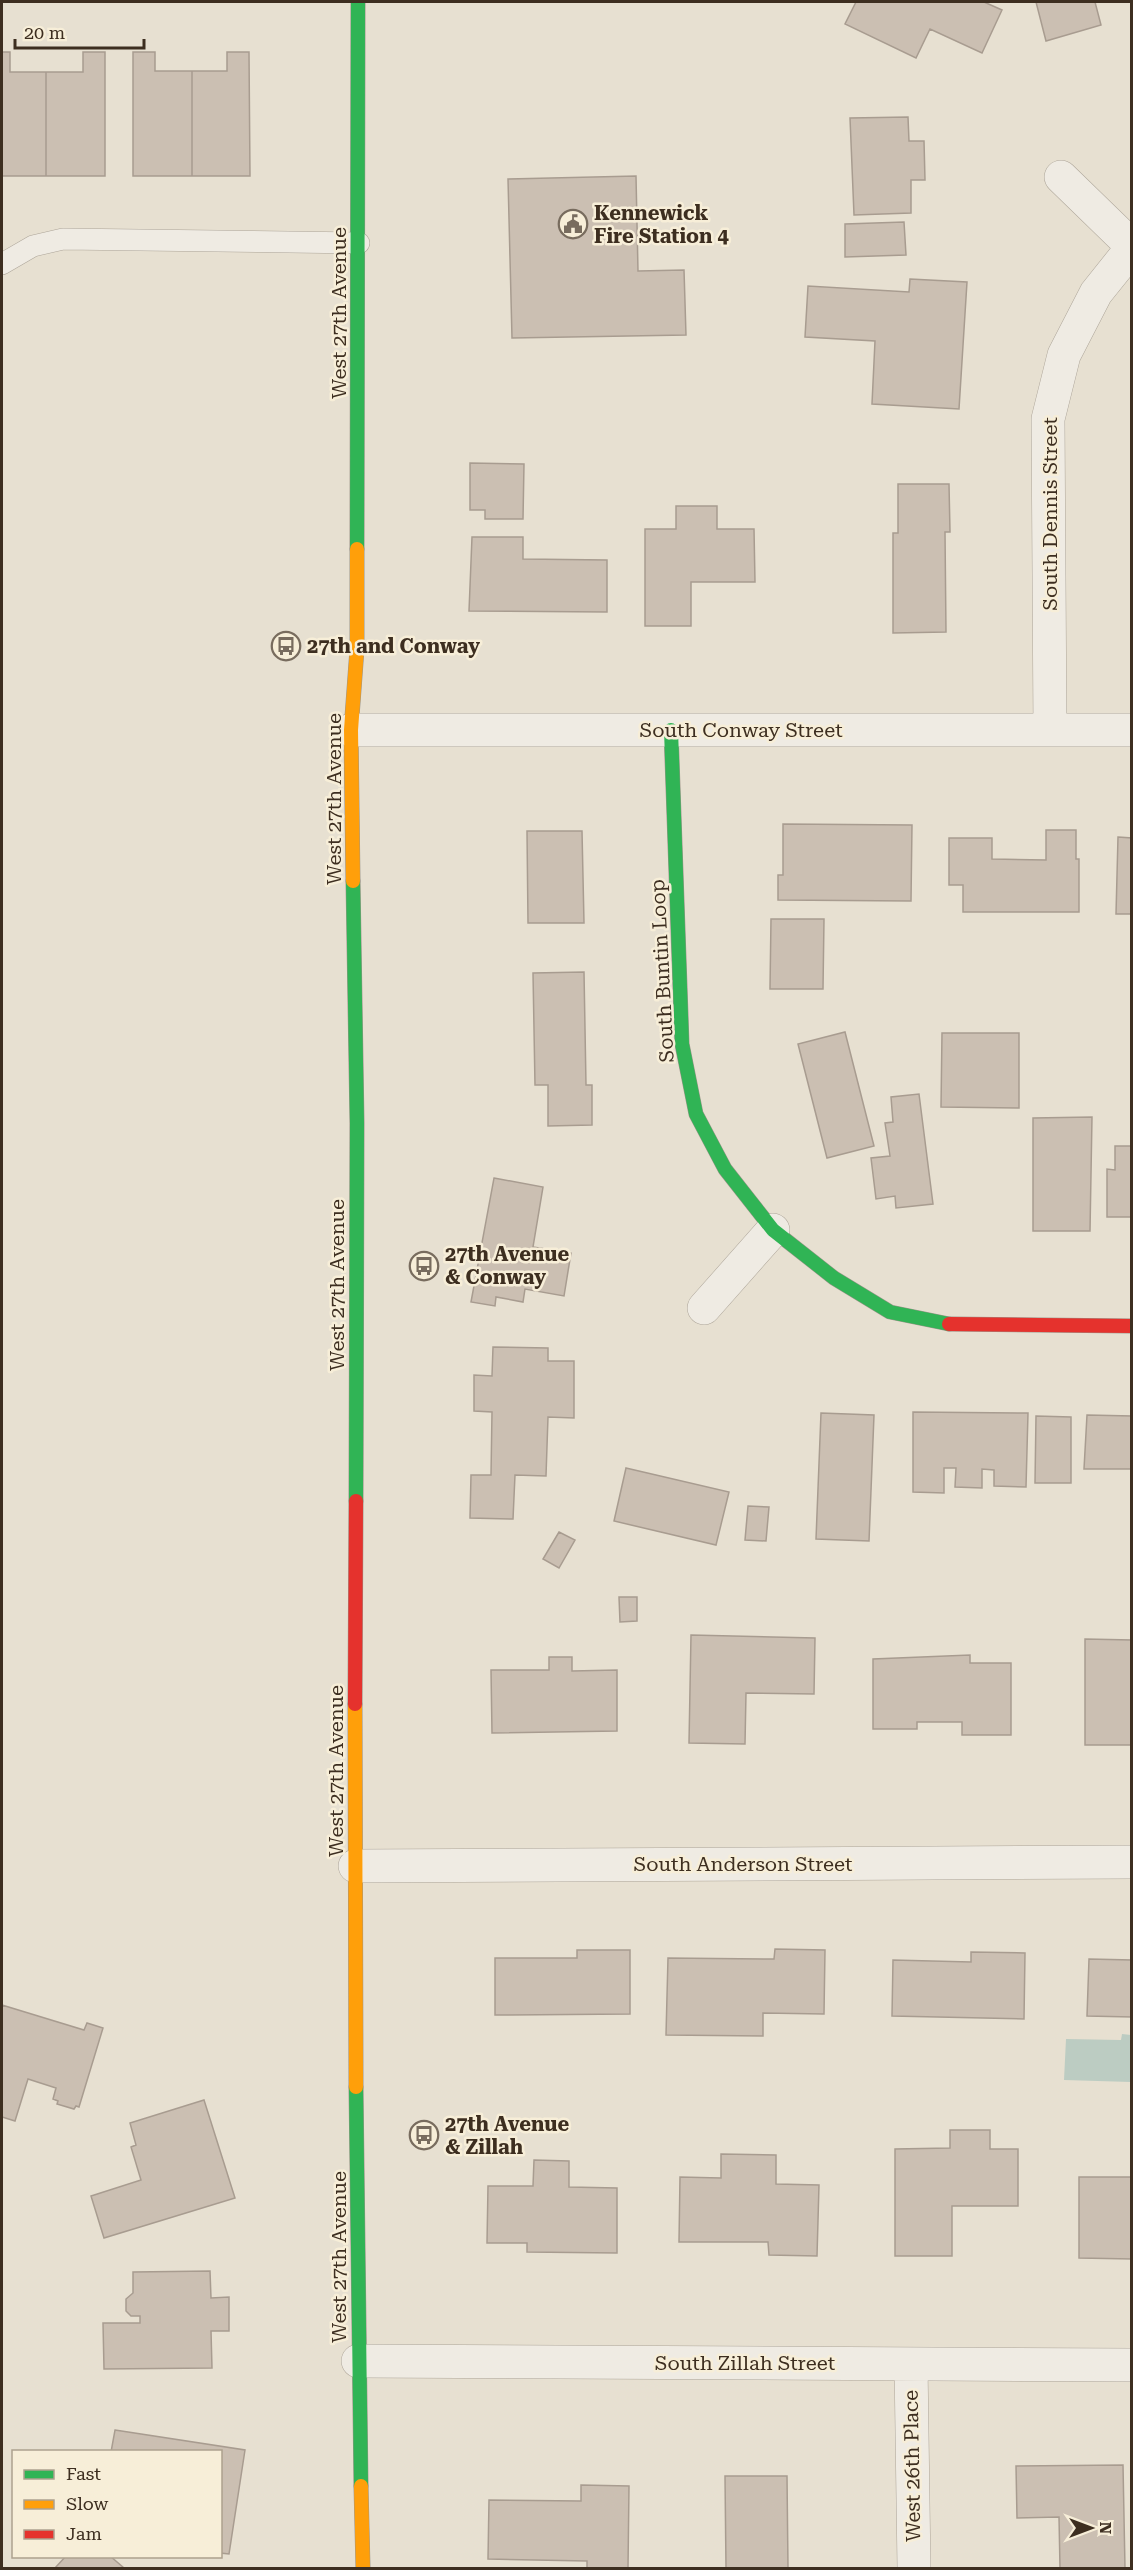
<svg xmlns="http://www.w3.org/2000/svg" width="1133" height="2570" viewBox="0 0 1133 2570" font-family="'Roboto Serif',serif">
<style>
.water{fill:#bcccc2}
.building{fill:#cbbfb2;stroke:#a89c90;stroke-width:1.5}
.lines{fill:none;stroke-linecap:round;stroke-linejoin:round}
.lane-casing{stroke:#ada599;stroke-width:22}
.street-casing{stroke:#ada599;stroke-width:34}
.fast-casing{stroke:#9c958a;stroke-width:15}
.slow-casing{stroke:#9c958a;stroke-width:15}
.jam-casing{stroke:#9c958a;stroke-width:15}
.lane{stroke:#efebe3;stroke-width:21}
.street{stroke:#efebe3;stroke-width:33}
.fast{stroke:#30b455;stroke-width:14}
.slow{stroke:#ff9f0a;stroke-width:14}
.jam{stroke:#e5322d;stroke-width:14}
.labels{text-anchor:middle;stroke-width:5;stroke-linejoin:round;paint-order:stroke}
.poi-label{font-size:20px;font-weight:bold;fill:#3d2e20;stroke:#f7eed8;text-anchor:start}
.street-label{font-size:20px;fill:#3d2e20;stroke:#f7eed8}
</style>
<rect width="100%" height="100%" fill="#e7e0d1"/>
<path class="water" d="M1122,2034L1131,2035V2082L1064,2080L1066,2039L1121,2040Z"/>
<path class="building" d="M856,2H984L1002,10L982,53L930,29L916,58L845,24Z
M1036,2H1095L1101,25L1046,41Z
M2,52H10V72H46V176H2Z
M83,52H105V176H46V72H83Z
M133,52H155V71H192V176H133Z
M227,52H249L250,176H192V71H227Z
M908,117L909,141H924L925,180H911V213L854,215L850,118Z
M636,176L638,271L684,270L686,335L512,338L508,179Z
M904,222L906,255L845,257V224Z
M910,279L967,282L959,409L872,404L875,341L805,337L808,286L909,292Z
M470,463L524,464L523,519H485V510H470Z
M898,484H949L950,532H945L946,632L893,633V533H898Z
M676,506H717V529H754L755,582H691V626H645V529H676Z
M472,537H523V559L607,560V612L469,611Z
M783,824L912,825L911,901L778,900V875H783Z
M1046,830H1076V859H1079V912H963V885H949V838H992V859L1046,860Z
M527,831H582L584,923H528Z
M1118,837L1132,838V914H1116Z
M771,919H824L823,989H770Z
M584,972L586,1085H592V1125L548,1126V1085H535L533,973Z
M845,1032L874,1146L827,1158L798,1044Z
M942,1033H1019V1108L941,1107Z
M919,1094L933,1204L896,1208L895,1196L876,1199L871,1158L890,1156L885,1123L893,1122L891,1097Z
M1092,1117L1090,1231H1033V1118Z
M1115,1146H1132V1217H1107V1169L1115,1170Z
M494,1178L543,1187L533,1247L571,1253L564,1296L525,1289L523,1302L496,1297L495,1306L471,1302Z
M493,1347L548,1348V1361H574V1418L548,1417L546,1476L515,1475L513,1519L470,1518L471,1475H491L492,1412L474,1411V1375L492,1376Z
M913,1412L1028,1413L1026,1487L994,1486V1470L982,1469V1488L955,1487L956,1468H944V1493L913,1492Z
M821,1413L874,1415L869,1541L816,1539Z
M1087,1415L1132,1416V1469H1084Z
M1036,1416L1071,1417V1483H1035Z
M626,1468L729,1492L716,1545L614,1521Z
M748,1506L769,1507L766,1541L745,1540Z
M559,1532L575,1540L559,1568L543,1559Z
M619,1597H637V1621L620,1622Z
M691,1635L815,1638L814,1694L746,1693L745,1744L689,1743Z
M1085,1639L1132,1640V1745H1085Z
M970,1655V1663H1011V1735H962V1722H917V1729H873V1659Z
M549,1657H572V1671L617,1670V1731L492,1733L491,1670H549Z
M775,1949L825,1950L824,2014L763,2013V2036L666,2035L668,1958L774,1959Z
M577,1950H630V2014L495,2015V1958H577Z
M971,1952L1025,1953L1024,2019L892,2016L893,1960L971,1962Z
M1089,1959L1132,1960V2017L1087,2016Z
M2,2005L84,2030L87,2023L103,2028L79,2107L76,2106L74,2109L57,2104L58,2101L53,2099L56,2088L28,2079L15,2121L2,2117Z
M204,2100L235,2198L104,2238L91,2196L141,2180L131,2147L136,2145L130,2123Z
M950,2130H990V2149H1018V2206H952V2256H895V2149L950,2148Z
M721,2154L776,2155V2184L819,2185L817,2256L769,2255L768,2242H679L680,2177L721,2178Z
M534,2160L569,2161V2187L617,2188V2253L527,2252V2243H487L488,2186H533Z
M1079,2177H1132V2259L1079,2258Z
M210,2271L211,2298L229,2297V2331H211L212,2368L104,2369L103,2323H140V2316H131L126,2311V2299L133,2293V2272Z
M115,2430L245,2450L229,2554L220,2553V2452H111Z
M1123,2465L1125,2568H1060L1059,2517L1017,2518L1016,2466Z
M725,2476H787L788,2568H726Z
M581,2485L629,2486L628,2568H587V2561L488,2559L489,2500L581,2501Z
M66,2556H110L124,2568H55Z"/>
<g class="lines">
<g class="lane-casing">
<path id="lane" d="M2,264L33,246L63,239L359,243"/>
</g>
<g class="street-casing">
<path id="street" d="M1061,177L1132,246
M351,730H1132
M1050,730L1048,419L1064,355L1096,293L1132,248
M704,1308L773,1230
M355,1866L1132,1862
M358,2361L1132,2365
M911,2364L914,2568"/>
</g>
<g class="fast-casing">
<path id="fast" d="M357,549L358,2
M671,730L682,1044L696,1114L725,1169L773,1230L834,1278L890,1312L949,1324
M353,881L357,1123L356,1501
M356,2087L361,2486"/>
</g>
<g class="slow-casing">
<path id="slow" d="M353,881L351,730L357,649V549
M355,1704L356,2087
M361,2486L363,2568"/>
</g>
<g class="jam-casing">
<path id="jam" d="M949,1324L1132,1326
M355,1704L356,1501"/>
</g>
<use href="#lane" class="lane"/>
<use href="#street" class="street"/>
<use href="#fast" class="fast"/>
<use href="#slow" class="slow"/>
<use href="#jam" class="jam"/>
</g>
<defs>
<g id="civic-ring" transform="scale(1.5)"><circle r="9.5" fill="#f7eed8" stroke="#786c5e" stroke-width="1.5"/><path d="M-.6-6.5H3V-4.5H.6V-3L4-1V1h2V6H-6V1h2V-1L-.6-3ZM-1.2 2.5V6h2.4V2.5Z" fill="#786c5e"/></g>
<g id="bus-ring" transform="scale(1.5)"><circle r="9.5" fill="#f7eed8" stroke="#786c5e" stroke-width="1.5"/><path d="M-5-6H5V4H4V6H2V4H-2V6H-4V4H-5ZM-3.5-4V0h7V-4ZM-3.5 1.2v1.5H-2V1.2ZM2 1.2v1.5H3.5V1.2Z" fill="#786c5e"/></g>
</defs>
<g fill-rule="evenodd">
<use href="#civic-ring" x="573" y="224"/>
<use href="#bus-ring" x="286" y="646"/>
<use href="#bus-ring" x="424" y="1266"/>
<use href="#bus-ring" x="424" y="2135"/>
</g>
<g class="labels">
<g class="poi-label">
<text x="594" y="220">Kennewick<tspan x="594" dy="23">Fire Station 4</tspan></text>
<text x="307" y="653">27th and Conway</text>
<text x="445" y="1261">27th Avenue<tspan x="445" dy="23">&amp; Conway</tspan></text>
<text x="445" y="2131">27th Avenue<tspan x="445" dy="23">&amp; Zillah</tspan></text>
</g>
<g class="street-label">
<text transform="translate(339 313) rotate(-90)" y="7">West 27th Avenue</text>
<text transform="translate(1050 514) rotate(-90)" y="7">South Dennis Street</text>
<text x="741" y="737">South Conway Street</text>
<text transform="translate(334 799) rotate(-90)" y="7">West 27th Avenue</text>
<text transform="translate(662 971) rotate(-93)" y="7">South Buntin Loop</text>
<text transform="translate(337 1285) rotate(-90)" y="7">West 27th Avenue</text>
<text transform="translate(336 1771) rotate(-90)" y="7">West 27th Avenue</text>
<text x="743" y="1871">South Anderson Street</text>
<text transform="translate(339 2257) rotate(-90)" y="7">West 27th Avenue</text>
<text x="745" y="2370">South Zillah Street</text>
<text transform="translate(912 2466) rotate(-91)" y="7">West 26th Place</text>
</g>
</g>
<rect width="1133" height="2570" fill="none" stroke="#3d2e20" stroke-width="6"/>
<rect x="12" y="2450" width="210" height="108" fill="#f7eed8" stroke="#ada18e" stroke-width="1.5"/>
<rect x="24" y="2470" width="30" height="9" fill="#30b455" stroke="#ada18e" stroke-width="1.5"/>
<text x="66" y="2480" font-size="18" fill="#3d2e20">Fast</text>
<rect x="24" y="2500" width="30" height="9" fill="#ff9f0a" stroke="#ada18e" stroke-width="1.5"/>
<text x="66" y="2510" font-size="18" fill="#3d2e20">Slow</text>
<rect x="24" y="2530" width="30" height="9" fill="#e5322d" stroke="#ada18e" stroke-width="1.5"/>
<text x="66" y="2540" font-size="18" fill="#3d2e20">Jam</text>
<g transform="translate(1091 2528) rotate(90)" stroke="#f7eed8" stroke-width="4.5" paint-order="stroke">
<path d="M0-4.5L10 22L0 15L-10 22Z" fill="#3d2e20"/>
<text y="-9" font-size="16" font-weight="bold" text-anchor="middle" fill="#3d2e20">N</text>
</g>
<path d="M15 39v9h129v-9" fill="none" stroke="#3d2e20" stroke-width="3"/>
<text x="24" y="39" font-size="18" fill="#3d2e20" stroke="#f7eed8" stroke-width="4.5" paint-order="stroke">20 m</text>
</svg>
